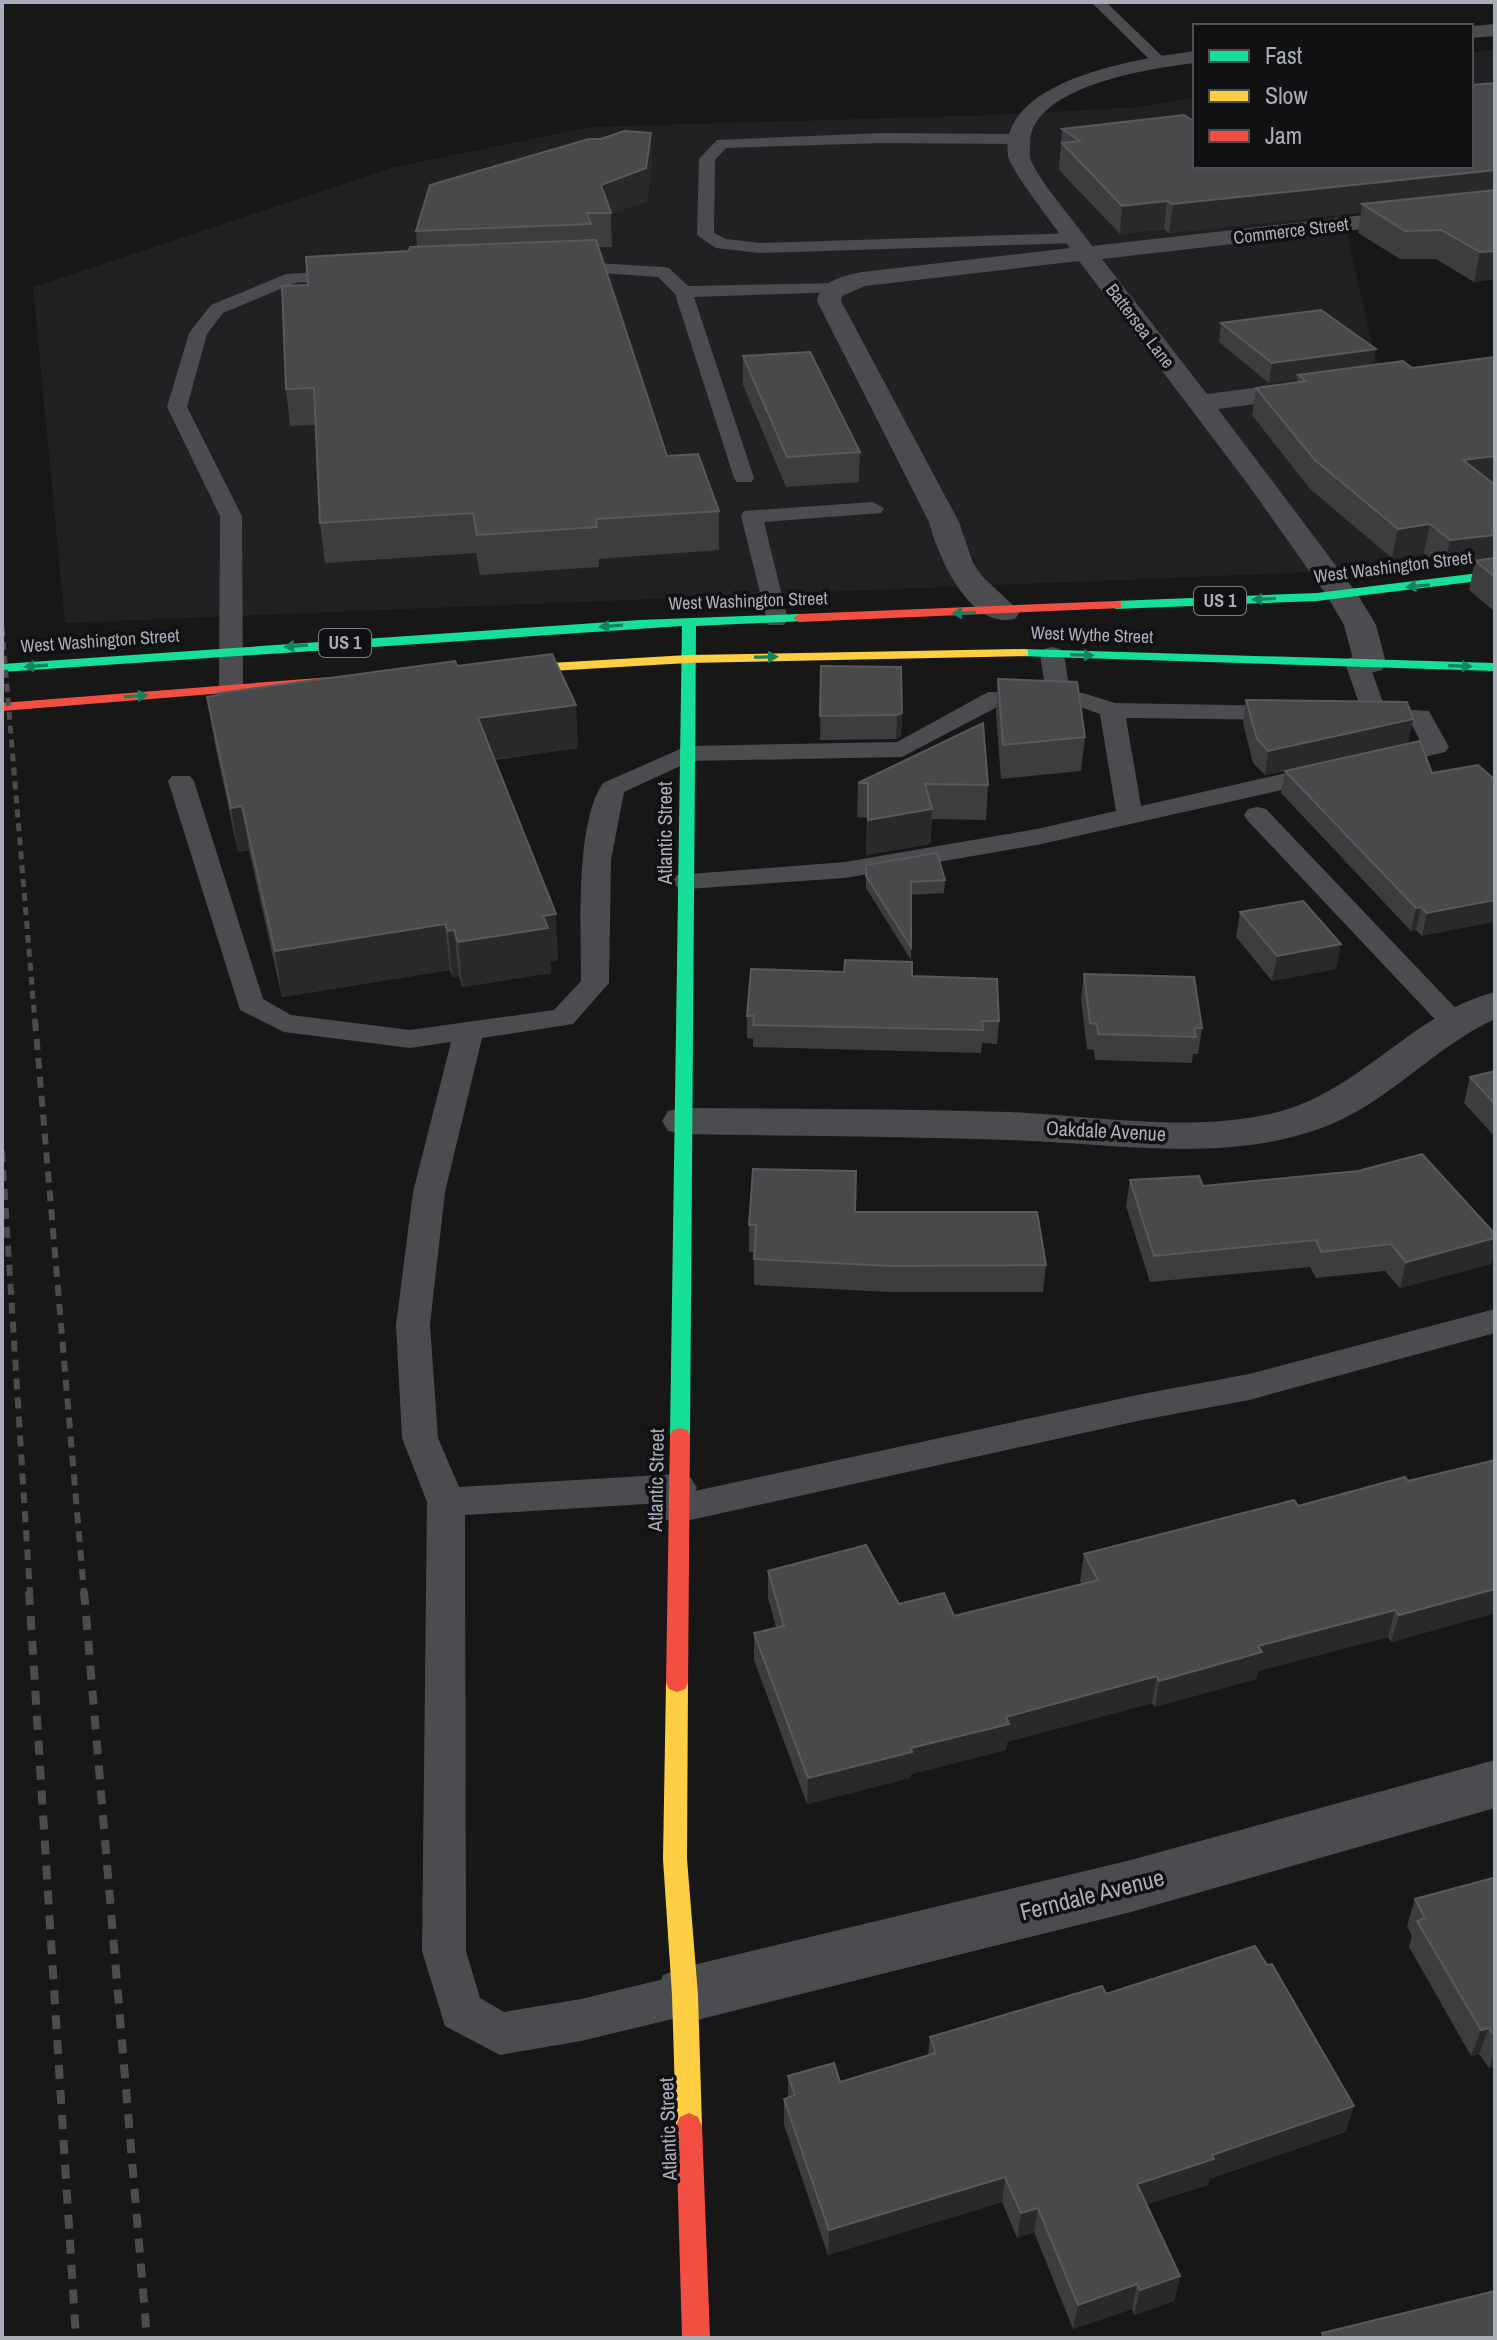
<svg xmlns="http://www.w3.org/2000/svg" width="1497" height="2340" viewBox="0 0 1497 2340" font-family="'Archivo Narrow',sans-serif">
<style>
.built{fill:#212123}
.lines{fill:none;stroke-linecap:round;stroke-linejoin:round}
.lane{fill:#4b4c50;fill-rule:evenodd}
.street{fill:#4b4c50;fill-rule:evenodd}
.fast{fill:#16e098;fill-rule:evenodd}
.slow{fill:#ffcf43;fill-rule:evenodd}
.jam{fill:#f24e42;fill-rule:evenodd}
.rail-far2{stroke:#4b4c4f;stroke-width:5;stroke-dasharray:8 6;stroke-linecap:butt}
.rail-far1{stroke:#4b4c4f;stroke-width:6;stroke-dasharray:11 8;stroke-linecap:butt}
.rail{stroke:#4b4c4f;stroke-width:8;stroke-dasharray:14 11;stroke-linecap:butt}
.wall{fill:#3d3d3f}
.shaded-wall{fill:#29292a}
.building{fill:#49494c;stroke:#58595d;stroke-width:2}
.oneway{fill:#14835c}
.labels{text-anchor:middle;stroke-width:7;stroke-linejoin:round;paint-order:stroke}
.far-street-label{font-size:18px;fill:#a8adb8;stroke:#111113}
.shield{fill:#111113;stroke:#7b7e86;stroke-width:2}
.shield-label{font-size:18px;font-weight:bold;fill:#a8adb8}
.street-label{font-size:20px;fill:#a8adb8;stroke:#111113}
.near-street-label{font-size:24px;fill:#a8adb8;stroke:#111113}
</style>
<rect width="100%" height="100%" fill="#171717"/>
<path class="built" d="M1495,49V197L1347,215L1349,242L1375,357L1495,463V549L1411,568L65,623L33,287L394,167L591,127L992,115L1140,107L1195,98V166H1471V53Z"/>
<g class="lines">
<path class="lane" d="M1091,2H1106L1164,58V64H1154Z
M882,133L1018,134L1026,139L1018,144L882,143L726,148L715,160L714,233L726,239L760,243L1076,233L1084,238L1076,243L760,253L716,248L697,235L699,159L717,140Z
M563,261L663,267L669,268L688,286L844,283L847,287L838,292L694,297L754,478L751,482H737L734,478L675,294L658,277L557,270L554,266L557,262Z
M349,270L355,271L358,275L355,279L295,283L223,313L207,334L187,407L242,516L243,689L240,694H222L219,689L220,516L167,407L189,333L211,305L286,274Z
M873,502L884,508L881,513L764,522L788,620L784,625H768L741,516L744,511Z
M1052,647L1060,649L1064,654L1070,692L1083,693L1115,703L1286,706L1295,708L1298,713L1295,718L1286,720L1126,718L1141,806L1326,764L1335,767L1339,772L1335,777L1326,780L1037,845L845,878L687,889L677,887L673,881L677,875L845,862L1037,829L1116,811L1100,714L1080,707L1050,703L1040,706L1001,705L902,757L691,761L624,792L611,860L609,983L573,1024L482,1038L445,1192L430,1325L438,1438L459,1487L678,1474L691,1478L697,1488L695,1491L1142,1394L1249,1374L1495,1309V1333L1249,1400L1142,1420L677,1523L664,1519L658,1509L662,1503L465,1515L466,1951L480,1998L504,2012L581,1999L685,1974L701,1980L708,1995L701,2010L685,2016L581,2041L500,2055L445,2026L422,1951L427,1502L402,1438L396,1325L413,1192L451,1042L410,1048L284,1032L240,1010L168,781L172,776H190L194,781L263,999L291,1015L410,1030L554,1010L581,981C581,931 575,823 603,783L687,746L897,742L988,692L1046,693L1040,654L1044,649Z
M1357,656L1365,658L1369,663L1385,708L1429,711L1449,747L1445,752L1383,767L1374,764L1370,759L1374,754L1421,743L1411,723L1359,720L1356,715L1361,709L1345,663L1349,658Z
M1257,807L1266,809L1465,1018L1470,1024L1465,1030L1455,1033L1445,1030L1248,821L1244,815L1248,809Z"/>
<path class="street" d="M1495,24V36L1471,38V26Z
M1195,51V63C1152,68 1031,86 1030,143C1030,149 1029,156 1031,161C1045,189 1074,220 1092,246L1495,200V214L1102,259L1207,394L1314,380L1323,382L1327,388L1323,394L1314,396L1218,409L1358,595L1376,625L1386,663L1382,670L1370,673L1358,670L1354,663L1344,625L1327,596L1247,483L1079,261L865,286L842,296L841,301L959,522L973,563L982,576L1020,612L1015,619C970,630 938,557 929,522L817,301C820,280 844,276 862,272L1070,248C1059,232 1011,171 1008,156C997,79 1142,58 1195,51Z
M1495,992V1019C1434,1047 1390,1101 1327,1126C1226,1165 1115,1143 1009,1140C901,1136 792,1136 683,1134L668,1131L662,1121L668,1111L683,1108C792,1109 901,1109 1009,1112C1096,1116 1188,1133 1274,1113C1359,1093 1412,1013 1495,992Z
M1495,1760V1808L1131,1912L685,2023L663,2015L654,1995L663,1975L685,1967L1131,1860Z"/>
<path class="fast" d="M1495,571V579L1317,601L1116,609L1110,605L1116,601L1317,593Z
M799,614L804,615V621L696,626L690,1435L687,1440H673L670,1435L682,626L2,672V664L640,620Z
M1023,649L1495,663V671L1018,656L1016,653Z"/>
<path class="slow" d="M1023,649L1028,650V656L688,663L499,674L492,670L499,666L688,655Z
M677,1674L685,1677L688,1683L687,1859L698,1995L702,2126L698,2135L689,2139L680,2135L676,2126L672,1995L663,1859L666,1683L669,1677Z"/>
<path class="jam" d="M1116,601L1121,602V608L799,622L793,618L799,614Z
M331,677L336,678V684L2,711V703Z
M680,1428L687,1430L690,1435L688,1683L685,1689L677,1692L669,1689L666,1683L670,1435L673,1430Z
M689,2113L698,2117L702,2126L710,2338H682L676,2126L680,2117Z"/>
<path class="rail-far2" d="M2,628L35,1022"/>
<path class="rail-far1" d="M35,1020L84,1593
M2,1151L30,1593"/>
<path class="rail" d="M29,1591L76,2338
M84,1591L147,2338"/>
</g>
<path class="wall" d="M1195,122L1471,166L1495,279L1474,282L1436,259H1400L1358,233L1361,212L1169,233L1164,229L1120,234L1059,170L1062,129Z
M652,164L647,201L611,214L612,247H598L667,456L719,511V550L599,559V567L480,575L476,553L325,563L320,523L316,425L290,426L286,389L308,285L409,251L417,246L416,231Z
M1221,323L1373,365L1495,485V612L1469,590L1474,566L1444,569L1424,553L1392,558L1310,489L1252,415L1256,388L1297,383V379L1269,383L1219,342Z
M743,356L860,452L859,482L786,487L743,385Z
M457,666L578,748L494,760L558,960L550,961L551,973L462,987L459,976L452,977L450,970L282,997L249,850L238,852L214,740L207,697Z
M821,666L902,713L901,736L896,739L820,740Z
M998,679L1085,737L1081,771L1001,779L996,713Z
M1246,700L1413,719L1408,743L1265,775L1253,763L1243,723Z
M1478,765L1422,936L1416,930L1411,931L1281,793L1285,771L1432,773Z
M858,783L988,785L986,820L932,819L930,844L866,855L867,818L857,817Z
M866,865L945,880L944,893L911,895V960L866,888Z
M1240,912L1336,969L1272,981L1236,937Z
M1084,974L1202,1028L1198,1054H1193L1192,1063L1095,1060L1094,1050L1087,1049L1081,999Z
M912,976L999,1021L997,1044L982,1043L981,1053L753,1047V1039L747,1038V1016Z
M1495,1071V1137L1464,1103L1470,1077Z
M1130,1180L1203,1186L1495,1234V1248L1491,1264L1400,1288L1385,1271L1316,1278L1310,1267L1150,1282L1126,1206Z
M855,1212L1046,1265L1043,1292H890L754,1285V1252H749V1225Z
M1495,1460V1613L1391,1642L1388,1637L1258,1671L1256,1679L1155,1707L1152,1703L1007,1742L1006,1750L911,1774L910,1778L807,1804L754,1660V1633L776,1627L768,1598V1571L899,1604L954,1616L1082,1584L1080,1581L1084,1554Z
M1495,1882V2066L1489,2068L1479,2054L1471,2056L1409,1947L1412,1936L1407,1926L1415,1899Z
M1106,1994L1354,2106L1345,2132L1209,2179L1208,2185L1147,2204L1180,2276L1174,2301L1134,2315L1132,2309L1073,2329L1034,2232L1017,2238L1002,2202L828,2255L784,2125V2099L788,2098V2076L840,2082L928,2056L930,2037Z"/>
<path class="shaded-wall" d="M651,133L652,164L647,201L611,214L601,185Z
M1495,170V197L1362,204L1361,212L1169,233L1173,204Z
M1167,201L1164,229L1120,234L1122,206Z
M1495,251V279L1474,282L1480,252Z
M1376,349L1372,369L1298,375L1297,379L1269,383L1272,363Z
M1495,456V483L1458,489L1463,460Z
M1430,524L1424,553L1392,558L1398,529Z
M1495,535V564L1475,561L1474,566L1444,569L1450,540Z
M576,705L578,748L481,761L478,718Z
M902,713L901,736L896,739L897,715Z
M1413,719L1408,743L1265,775L1268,751Z
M242,806L249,850L238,852L231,808Z
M932,809L930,844L866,855L868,820Z
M1495,900V922L1422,936L1427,913Z
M1421,907L1416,930L1411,931L1416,908Z
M556,914L558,960L550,961L551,973L462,987L458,942L543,916Z
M445,924L450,970L282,997L275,951Z
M454,930L459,976L452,977L448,931Z
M1341,944L1336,969L1272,981L1277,956Z
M1495,1238V1248L1491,1264L1400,1288L1406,1262Z
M1495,1589V1613L1391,1642L1399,1615Z
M1395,1610L1388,1637L1258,1671L1256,1679L1155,1707L1159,1681L1258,1646Z
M1157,1676L1152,1703L1007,1742L1006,1750L911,1774L910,1778L807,1804L808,1778L911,1748L1006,1717Z
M1489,2028L1479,2054L1471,2056L1481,2030Z
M1495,2051V2066L1489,2068Z
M1354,2106L1345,2132L1209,2179L1208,2185L1132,2209L1137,2184L1212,2155Z
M1005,2177L1002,2202L828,2255L829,2230Z
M1038,2208L1034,2232L1017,2238L1021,2213Z
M1180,2276L1174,2301L1134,2315L1140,2290Z
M1137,2284L1132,2309L1073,2329L1078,2305Z"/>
<path class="building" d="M1495,83V170L1173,204L1167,201L1122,206L1062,143L1080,141L1062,129L1184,115L1195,122V166H1471V85Z
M624,131L651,133L646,168L601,185L611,213H587L591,224L416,231L430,185L589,139H601Z
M1495,190V251L1480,252L1441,230L1405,231L1362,204Z
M596,240L667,456L698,454L719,511L596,519L597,527L477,535L473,513L320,523L314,388L286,389L282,286L308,285L306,257L409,251L410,247Z
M1321,310L1376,349L1272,363L1221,323Z
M810,352L860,452L787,457L743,356Z
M1495,357V456L1463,460L1495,485V535L1450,540L1430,524L1398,529L1315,460L1256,388L1306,381L1298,375L1403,361L1412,368Z
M1495,558V577L1475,561Z
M552,654L576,705L478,718L556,914L543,916L548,928L458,942L454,930L448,931L445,924L275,951L242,806L231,808L207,697L219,695V693L455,661L457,666Z
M821,666L901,667L902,713L897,715L820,716Z
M998,679L1077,682L1085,737L1003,745Z
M1246,700L1407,702L1413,719L1268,751L1257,739Z
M983,723L988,785L925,784L932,809L868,820V783H858Z
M1420,741L1432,773L1478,765L1495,780V900L1427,913L1421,907L1416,908L1285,771Z
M937,853L945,880L911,882V947L866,876V865Z
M1303,901L1341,944L1277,956L1240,912Z
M845,960L912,962V976L997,979L999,1021H982L983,1030L753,1025L754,1016H747L751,969L844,972Z
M1084,974L1194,977L1202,1028H1194L1196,1037L1098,1034L1097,1024L1090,1023Z
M1495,1071V1104L1470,1077Z
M1422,1154L1495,1234V1238L1406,1262L1391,1244L1321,1252L1316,1240L1154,1256L1130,1180L1199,1176L1203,1186L1358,1171Z
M753,1169L856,1171L855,1212H1037L1046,1265L891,1266L754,1259L756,1225H749Z
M1495,1460V1589L1399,1615L1395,1610L1258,1646L1262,1652L1159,1681L1157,1676L1006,1717L1009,1724L911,1748L912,1752L808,1778L754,1633L784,1626L768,1571L866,1545L899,1604L944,1593L954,1616L1098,1580L1084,1554L1294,1500L1298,1506L1405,1477L1408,1481Z
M1493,1878L1495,1882V2036L1489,2028L1481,2030L1417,1921L1425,1918L1415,1899Z
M1255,1946L1267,1965L1272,1964L1354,2106L1212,2155L1214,2159L1137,2184L1180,2276L1140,2290L1137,2284L1078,2305L1038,2208L1021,2213L1005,2177L829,2230L784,2099L795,2095L788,2076L834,2063L840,2082L936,2053L930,2037L1102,1986L1106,1994Z
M1495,2291V2338H1324L1322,2333Z"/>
<defs><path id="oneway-solid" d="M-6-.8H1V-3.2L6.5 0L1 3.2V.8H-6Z" transform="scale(2)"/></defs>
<g class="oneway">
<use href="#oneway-solid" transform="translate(1418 586) rotate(174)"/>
<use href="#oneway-solid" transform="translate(1264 599) rotate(177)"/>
<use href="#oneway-solid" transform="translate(964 613) rotate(178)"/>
<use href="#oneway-solid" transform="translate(611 626) rotate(176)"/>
<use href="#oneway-solid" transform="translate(296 646) rotate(176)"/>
<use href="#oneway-solid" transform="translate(1082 655) rotate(2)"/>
<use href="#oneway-solid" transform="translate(766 657) rotate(-1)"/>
<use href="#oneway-solid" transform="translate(36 666) rotate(176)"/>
<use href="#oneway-solid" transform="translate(1460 666) rotate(2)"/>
<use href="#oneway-solid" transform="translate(136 696) rotate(-4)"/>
</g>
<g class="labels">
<g class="far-street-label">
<text transform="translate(1291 231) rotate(-7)" y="6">Commerce Street</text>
<text transform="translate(1140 326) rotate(53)" y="6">Battersea Lane</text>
<text transform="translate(1393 567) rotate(-7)" y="6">West Washington Street</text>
<text transform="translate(748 601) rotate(-2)" y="6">West Washington Street</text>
<text transform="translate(1092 635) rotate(2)" y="6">West Wythe Street</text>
<text transform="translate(100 641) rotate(-4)" y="6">West Washington Street</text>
</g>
<g class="shield">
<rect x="1194" y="587" width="52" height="28" rx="6"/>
<rect x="319" y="629" width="52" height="28" rx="6"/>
</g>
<g class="shield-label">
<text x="1220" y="607">US 1</text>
<text x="345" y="649">US 1</text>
</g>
<g class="street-label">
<text transform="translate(665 833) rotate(-90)" y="7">Atlantic Street</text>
<text transform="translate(1106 1131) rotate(3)" y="7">Oakdale Avenue</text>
<text transform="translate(656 1480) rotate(-89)" y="7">Atlantic Street</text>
<text transform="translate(668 2129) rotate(-92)" y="7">Atlantic Street</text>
</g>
<g class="near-street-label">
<text transform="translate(1092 1895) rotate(-14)" y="8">Ferndale Avenue</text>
</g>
</g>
<rect width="1497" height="2340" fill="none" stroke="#a8adb8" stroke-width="8"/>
<rect x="1193" y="24" width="280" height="144" fill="#111113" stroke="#4d4f55" stroke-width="2"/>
<rect x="1209" y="50" width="40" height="12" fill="#16e098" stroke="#4d4f55" stroke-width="2"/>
<text x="1265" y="64" font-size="24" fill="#a8adb8">Fast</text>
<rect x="1209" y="90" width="40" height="12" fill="#ffcf43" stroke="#4d4f55" stroke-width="2"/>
<text x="1265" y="104" font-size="24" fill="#a8adb8">Slow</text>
<rect x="1209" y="130" width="40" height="12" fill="#f24e42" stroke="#4d4f55" stroke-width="2"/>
<text x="1265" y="144" font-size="24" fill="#a8adb8">Jam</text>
</svg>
